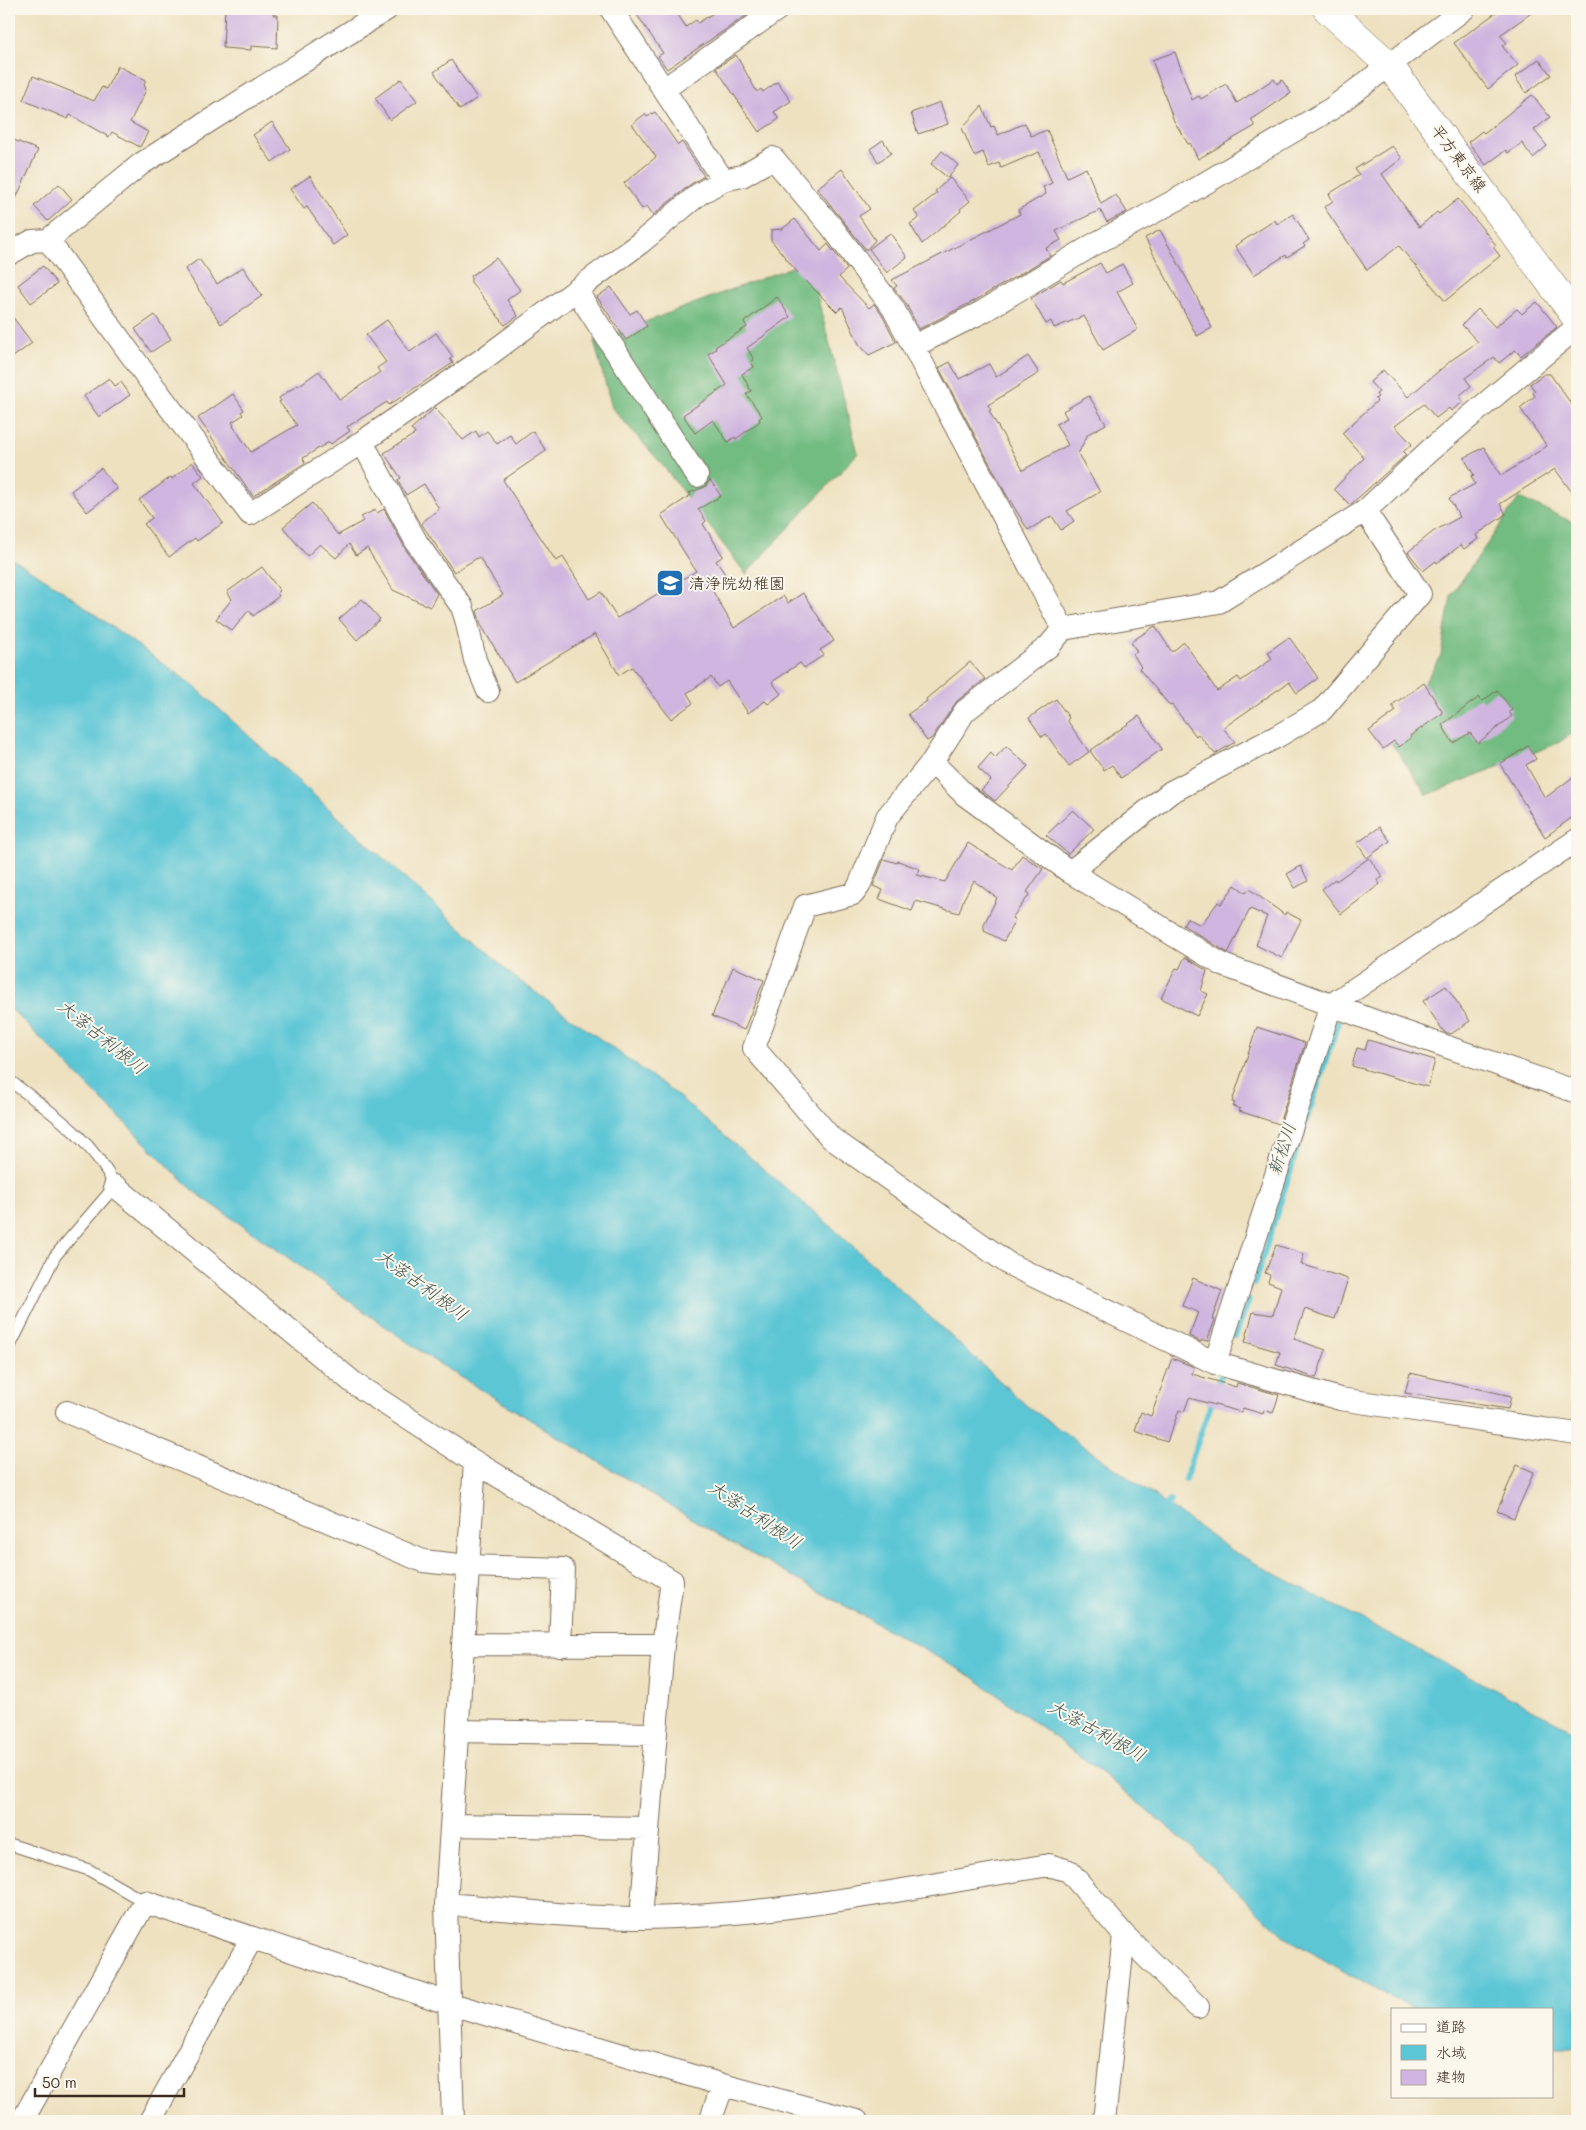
<svg xmlns="http://www.w3.org/2000/svg" width="1586" height="2130" viewBox="0 0 1586 2130" font-family="Mali,'Klee One',sans-serif">
<style>
.forest{fill:#72bb81;stroke:#567250}
.water{fill:#5bc6d5;stroke:#4b787a}
.lines{fill:none;stroke-linecap:round;stroke-linejoin:round}
.stream{stroke:#5bc6d5;stroke-width:6}
.building{fill:#cfb5df}
.service-casing{stroke:#7a6a57;stroke-width:13}
.minor-casing{stroke:#7a6a57;stroke-width:24}
.secondary-casing{stroke:#7a6a57;stroke-width:29}
.service{stroke:#fff;stroke-width:11}
.minor{stroke:#fff;stroke-width:22}
.secondary{stroke:#fff;stroke-width:28}
.labels{text-anchor:middle;stroke-width:4;stroke-linejoin:round;paint-order:stroke}
.street-label{font-size:16px;fill:#3b2a1e;stroke:#fbf7ec}
.poi-label{font-size:16px;fill:#3b2a1e;stroke:#fbf7ec;text-anchor:start}
.water-label{font-size:18px;font-style:italic;fill:#455955;stroke:#fbf7ec}
</style>
<rect width="100%" height="100%" fill="#fbf7ec"/>
<filter id="ink" filterUnits="userSpaceOnUse"><feTurbulence type="fractalNoise" baseFrequency=".02" numOctaves="2"/><feDisplacementMap in="SourceGraphic" scale="10" xChannelSelector="R" yChannelSelector="G"/><feConvolveMatrix kernelMatrix="1 2 1 2 8 2 1 2 1" color-interpolation-filters="sRGB"/></filter>
<filter id="wash" filterUnits="userSpaceOnUse"><feTurbulence type="fractalNoise" baseFrequency=".0096" numOctaves="4" result="noise"/><feDisplacementMap in="SourceGraphic" scale="20" xChannelSelector="R" yChannelSelector="G"/><feGaussianBlur stdDeviation="1.12" result="paint"/><feColorMatrix in="noise" values="0 0 0 0 0 0 0 0 0 0 0 0 0 0 0 0 0 1.4 0 .05"/><feComposite in="paint" operator="in"/></filter>
<g filter="url(#wash)">
<rect width="100%" height="100%" fill="#eee1c0"/>
<path class="forest" d="M808,261L858,453L746,574L660,462L612,408L594,341Z
M1519,498L1577,524V730L1558,743L1427,795L1390,741L1441,655L1451,596Z"/>
<path class="water" d="M9,557L53,584L195,687L513,976L672,1091L834,1229L1027,1406L1232,1551L1577,1733V2048H1552V2009H1418L1385,1995L1285,1937L1189,1845L1100,1771L973,1677L728,1541L433,1360L192,1190L9,1007Z"/>
<g class="lines">
<path class="stream" d="M1254,1284L1338,1022
M1235,1336L1249,1300
M1185,1479L1222,1372
M1161,1511L1170,1501"/>
</g>
<g id="blocks">
<path class="building" d="M225,9H274L273,15H278L277,48L251,46V50L223,48Z
M633,9H674L686,27L696,20L698,23L719,9H756L667,69L658,56L663,53Z
M1501,9H1537L1500,35L1507,43L1502,46L1518,65L1488,89L1454,43Z
M1175,52L1192,100L1199,96L1201,99L1226,84L1237,103L1274,79L1277,84L1282,80L1291,93L1251,120L1255,126L1198,159L1190,143L1188,144L1174,121L1152,60Z
M736,55L757,92L761,89L763,92L777,82L791,101L774,112L779,119L759,132L716,68Z
M1539,59L1551,75L1526,93L1515,77Z
M451,60L477,98L460,110L434,72Z
M118,66L146,80L144,84L146,90L130,122L148,132L140,147L112,132L109,137L70,115L68,119L23,100L33,76L94,101L102,87L106,89Z
M401,79L417,101L390,120L375,98Z
M1532,95L1550,117L1534,130L1547,146L1533,158L1522,143L1508,153L1506,150L1486,165L1468,142L1482,131L1484,133Z
M940,102L948,124L918,134L911,113Z
M982,106L991,127L994,126L998,135L1025,123L1031,136L1047,130L1067,177L1086,168L1101,204L1116,195L1127,212L1107,222L1100,210L1056,231L1061,240L1046,248L1050,256L976,300L919,329L905,302L894,288L897,286L892,280L1020,214L1018,210L1046,194L1043,187L1052,183L1039,152L1001,168L999,163L989,167L983,152L974,156L962,128Z
M655,112L678,145L682,142L704,176L691,184L653,215L647,206L642,209L624,183L656,157L632,124L645,114L647,117Z
M272,122L290,149L272,162L253,135Z
M9,138L38,150L9,214Z
M883,140L891,153L878,162L870,149Z
M1392,146L1402,158L1382,174L1419,227L1437,212L1439,214L1458,199L1496,245L1493,247L1500,256L1445,301L1399,246L1367,270L1324,207L1333,201L1329,194L1359,175L1355,169Z
M942,151L958,165L948,178L931,164Z
M842,169L870,209L859,216L875,240L866,250L817,188Z
M310,176L347,235L333,245L307,207L304,209L290,189Z
M950,178L970,201L960,209L961,211L922,244L910,224L919,218L914,211L937,193L935,191Z
M59,184L72,199L48,221L34,206Z
M1293,214L1309,240L1303,244L1305,246L1287,257L1286,255L1254,275L1235,246L1275,220L1277,224Z
M795,219L821,251L828,244L847,269L839,277L869,308L874,304L882,315L896,342L869,355L859,344L842,307L837,312L798,273L771,240V230L782,229Z
M1160,230L1200,303L1212,328L1197,336L1145,238Z
M890,233L907,257L887,273L869,249Z
M496,258L520,290L507,300L518,316L505,325L471,282V276Z
M199,259L217,284L243,267L262,296L221,324L185,269Z
M1100,263L1106,273L1122,264L1133,283L1117,292L1137,328V330L1103,350L1084,316L1054,328L1051,321L1046,324L1031,298L1061,280L1063,283Z
M43,266L57,284L31,303L18,285Z
M611,287L630,314L637,310L647,326L626,340L597,297Z
M777,297L790,317L747,348L754,360L751,362L754,367L742,374L751,391L746,394L762,416L759,419L760,421L736,439L735,437L728,442L713,420L695,433L683,415L727,385L708,354L716,349L715,347L747,327L744,322Z
M1537,302L1557,327L1521,356L1515,350L1499,363L1494,357L1465,378L1471,386L1459,396L1463,402L1451,411L1449,408L1436,418L1424,404L1395,426L1412,444L1403,452L1406,455L1350,505L1334,489L1364,458L1342,433L1377,401L1375,399L1378,397L1376,394L1379,392L1370,382L1383,370L1408,397L1453,359L1478,342L1462,325L1478,309L1495,327L1517,309L1522,314Z
M9,312L32,343L9,360Z
M155,315L171,339L151,352L135,329Z
M387,320L410,352L436,333L453,357L450,359L453,363L389,405L387,402L347,427L350,431L331,444L329,442L303,458L305,463L253,496L198,418L233,394L244,410L241,412L243,415L232,422L234,425L233,426L251,452L297,425L279,402L281,401L279,398L297,385L298,386L319,371L340,400L380,372L377,368L386,362L366,335Z
M1028,356L1039,373L988,405L991,410L989,411L1023,470L1068,445L1056,424L1067,418L1063,411L1089,396L1106,424L1088,434L1078,454L1100,492L1067,511L1074,521L1061,530L1052,516L1028,530L1006,494L939,368L950,362L959,379L989,364L996,377Z
M1544,374H1550L1577,412V499L1555,469L1500,504L1506,514L1476,535L1478,539L1464,549L1461,545L1437,563L1436,561L1423,571L1408,552L1434,531L1460,517L1449,498L1475,484L1471,476L1474,475L1464,458L1484,447L1501,476L1547,446L1520,408L1535,396L1533,393L1535,391L1530,384Z
M109,378L115,386L121,382L130,395L99,417L84,396Z
M435,408L463,440L476,431L479,437L487,431L497,444L510,435L516,444L533,431L546,451L503,480L556,561L563,557L589,599L601,592L617,618L696,571L661,515L691,495L689,493L705,487L710,480L721,496L698,509L706,521L703,524L723,556L716,561L727,577L711,588L734,628L783,596L788,603L803,593L834,641L820,650L824,655L804,668L800,663L772,682L781,694L768,704L765,701L748,713L727,681L718,687L711,677L687,693L693,703L671,719L632,667L619,675L595,634L515,682L481,625L477,611L503,595L479,557L454,572L421,523L439,509L424,484L406,495L398,480L401,478L384,453L415,434L411,429Z
M192,462L203,476L194,483L223,523L197,541L195,538L169,557L144,524L152,518L139,500L171,477L172,479Z
M101,468L117,489L87,512L71,491Z
M312,503L338,535L363,521L361,517L375,510L377,513L384,509L406,550L437,594L430,607L393,590L367,548L356,555L349,544L336,558L320,544L307,556L283,527Z
M262,567L280,591L277,593L279,596L253,616L249,610L232,631L216,619L232,599L227,592Z
M362,599L380,619L357,640L339,619Z
M1155,626L1172,652L1184,642L1217,691L1238,677L1241,681L1272,659L1268,652L1289,637L1318,678L1297,693L1289,682L1223,728L1235,742L1215,754L1198,734L1196,736L1172,705L1170,706L1161,695L1139,669L1141,667L1133,654L1137,652L1131,642Z
M970,662L985,679L957,701L932,738L927,741L908,714L927,701L926,699Z
M1424,683L1443,713L1410,736L1411,738L1399,747L1394,741L1383,749L1369,731L1396,711L1392,705Z
M1497,690L1512,710L1509,712L1512,716L1478,743L1470,733L1453,743L1442,725L1479,697L1483,701Z
M1056,699L1069,718L1067,720L1089,752L1069,766L1046,734L1042,737L1029,718Z
M1139,716L1162,749L1121,778L1112,765L1104,770L1090,751Z
M1006,746L1028,766L995,801L981,790L991,780L978,768L991,753L995,758Z
M1528,746L1536,759L1526,765L1545,798L1577,774V814L1545,837L1500,764Z
M1073,810L1094,829L1068,854L1046,835Z
M1380,827L1390,841L1367,858L1357,843Z
M968,843L1012,870L1022,855L1043,869L1027,892L1030,894L1012,918L1015,920L1004,941L984,931V924L997,898L974,881L964,898L959,913L916,901L912,911L879,899L883,890L873,886L884,859L897,863L898,861L920,869L917,875L945,882Z
M1369,858L1383,877L1377,880L1380,884L1341,914L1322,889L1335,879L1336,881Z
M1301,866L1308,881L1295,888L1287,874Z
M1235,885L1246,893L1249,889L1285,915L1286,912L1301,920L1282,958L1256,945L1267,916L1250,909L1228,953L1183,925L1187,918L1201,925L1218,902L1221,904Z
M1185,957L1207,971L1201,991L1208,994L1197,1016L1161,998L1176,968L1179,969Z
M733,967L764,980L744,1030L712,1016Z
M1446,986L1470,1021L1451,1034L1444,1032L1423,1001Z
M1257,1027L1305,1043L1279,1124L1239,1111L1240,1109L1233,1106L1235,1103L1232,1102Z
M1368,1040L1435,1060L1428,1087L1352,1066L1357,1048L1365,1050Z
M1276,1245L1304,1254L1301,1264L1348,1279L1335,1319L1305,1309L1294,1339L1326,1350L1316,1378L1276,1365L1280,1352L1245,1342L1253,1312L1273,1315L1281,1287L1268,1282L1270,1275L1265,1273Z
M1193,1278L1222,1291L1212,1319L1215,1320L1207,1341L1202,1340L1201,1342L1189,1336L1198,1312L1182,1306Z
M1172,1358L1194,1367L1192,1374L1236,1387L1237,1383L1279,1395L1273,1413L1264,1410L1263,1414L1243,1408L1241,1412L1189,1398L1184,1412L1179,1410L1167,1442L1135,1431L1141,1412L1151,1416Z
M1410,1373L1511,1396L1508,1409L1405,1393Z
M1517,1465L1534,1472L1514,1518L1497,1511Z"/>
</g>
</g>
<g filter="url(#ink)">
<use href="#blocks" fill-opacity="0" stroke="#7a6a57" stroke-width="1"/>
<g class="lines">
<g class="service-casing">
<path id="service" d="M9,1080C50,1112 91,1137 115,1186L55,1256L9,1348
M9,1844L89,1870L145,1902"/>
</g>
<g class="minor-casing">
<path id="minor" d="M611,9L723,180
M664,89L778,9
M48,240L155,388L250,514L362,442L486,357L640,243L699,194L723,180L742,176L773,158L831,226L893,308L1063,629
M9,254L32,241L48,240L141,164L387,9
M576,290L697,476
M1577,327L1429,451L1365,511L1219,602L1063,629L1049,646L965,711L932,762L887,817L859,886L853,894L805,906L754,1048L831,1138L1009,1264L1215,1363L1340,1399L1577,1434
M914,346L982,312L1093,245L1178,199L1331,109L1464,9
M362,442L417,543L462,607L466,619L475,660L488,691
M932,762L965,795L1070,872L1223,965L1396,1029L1577,1092
M1070,872L1171,792L1278,736L1322,710L1420,594L1365,511
M115,1186L355,1384L475,1462L672,1581L663,1645L641,1918
M1215,1363L1331,1005L1577,840
M67,1412L423,1561L468,1566L563,1569L560,1646
M463,1644L663,1645
M458,1731L656,1734
M452,1825L648,1828
M446,1904C510,1909 575,1918 639,1918C776,1917 914,1887 1049,1865L1069,1871L1124,1935L1198,2007
M22,2121L145,1902L448,2003L723,2085L857,2121
M150,2121L252,1938
M453,2121L446,1904L475,1462
M710,2121L723,2085
M1104,2121L1124,1935"/>
</g>
<g class="secondary-casing">
<path id="secondary" d="M1327,9L1389,65L1577,319"/>
</g>
<use href="#service" class="service"/>
<use href="#minor" class="minor"/>
<use href="#secondary" class="secondary"/>
</g>
</g>
<defs>
<g id="school-square" transform="scale(1.4375)"><rect x="-9" y="-9" width="18" height="18" rx="4" fill="#1f6fb2" stroke="#fbf7ec"/><path d="M0-5L7-2L0 1L-7-2ZM-4 1L0 2.5L4 1V4Q0 6-4 4Z" fill="#fff"/></g>
</defs>
<g fill-rule="evenodd">
<use href="#school-square" x="670" y="583"/>
</g>
<g class="labels">
<g class="street-label">
<text transform="translate(1459 158) rotate(53)" y="6">平方東京線</text>
</g>
<g class="poi-label">
<text x="689" y="589">清浄院幼稚園</text>
</g>
<g class="water-label">
<text transform="translate(102 1037) rotate(39)" y="6">大落古利根川</text>
<text transform="translate(1282 1149) rotate(-72)" y="6">新松川</text>
<text transform="translate(422 1285) rotate(36)" y="6">大落古利根川</text>
<text transform="translate(755 1515) rotate(34)" y="6">大落古利根川</text>
<text transform="translate(1097 1731) rotate(29)" y="6">大落古利根川</text>
</g>
</g>
<rect width="1586" height="2130" fill="none" stroke="#fbf7ec" stroke-width="30"/>
<rect x="1391" y="2008" width="162" height="90" fill="#fbf7ec" stroke="#aea59a"/>
<rect x="1401" y="2024" width="25" height="8" fill="#ffffff" stroke="#aea59a"/>
<text x="1436" y="2032" font-size="15" fill="#3b2a1e">道路</text>
<rect x="1401" y="2045" width="25" height="15" fill="#5bc6d5" stroke="#aea59a"/>
<text x="1436" y="2058" font-size="15" fill="#3b2a1e">水域</text>
<rect x="1401" y="2070" width="25" height="15" fill="#cfb5df" stroke="#aea59a"/>
<text x="1436" y="2082" font-size="15" fill="#3b2a1e">建物</text>
<path d="M35 2088v8h149v-8" fill="none" stroke="#3b2a1e" stroke-width="2.5"/>
<text x="42" y="2088" font-size="15" fill="#3b2a1e" stroke="#fbf7ec" stroke-width="4" paint-order="stroke">50 m</text>
</svg>
